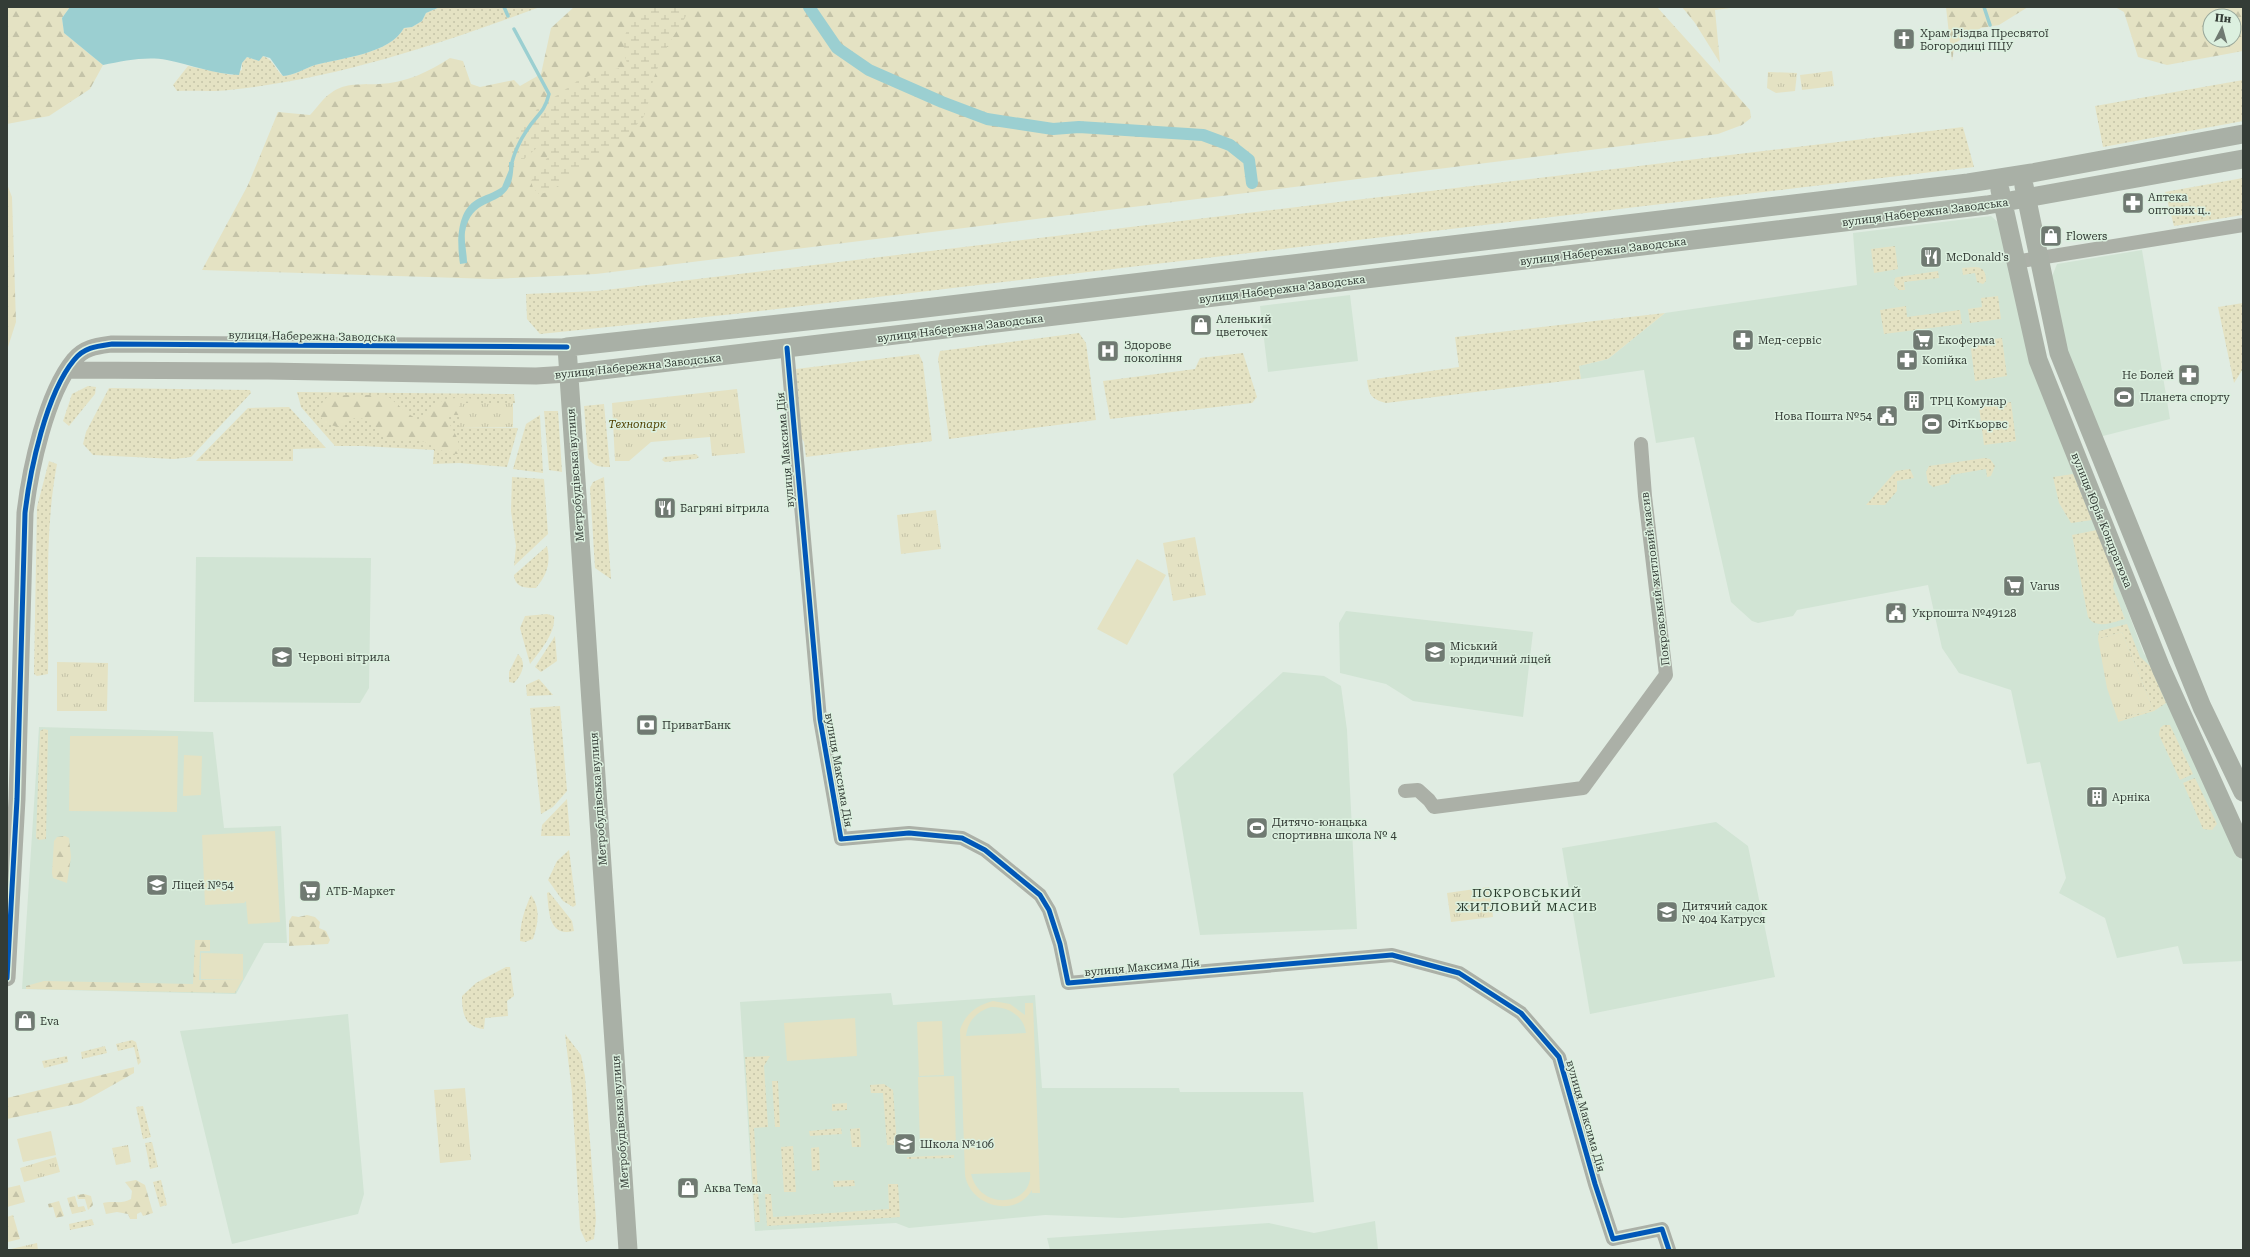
<svg xmlns="http://www.w3.org/2000/svg" width="2250" height="1257" viewBox="0 0 2250 1257" font-family="'Roboto Serif',serif">
<style>
.built{fill:#d1e4d4}
.grass{fill:url(#grass-dots)}
.forest{fill:url(#forest-firs);fill-rule:evenodd}
.wetland{fill:url(#wetland-marsh)}
.park{fill:url(#park-tufts)}
.pitch{fill:#e4e2c3;fill-rule:evenodd}
.water{fill:#9bcfd1}
.lines{fill:none;stroke-linecap:round;stroke-linejoin:round}
.stream{stroke:#9bcfd1;stroke-width:3.5}
.canal{stroke:#9bcfd1;stroke-width:12}
.minor{stroke:#abb0a7;stroke-width:14}
.tertiary{stroke:#abb0a7;stroke-width:17}
.secondary{stroke:#a9b0a6;stroke-width:19}
.cycleway-casing{stroke:#dcf0df;stroke-width:8}
.cycleway{stroke:#0057b8;stroke-width:5}
.labels{text-anchor:middle;stroke-width:3;stroke-linejoin:round;paint-order:stroke}
.poi-label{font-size:11px;fill:#343c36;stroke:#dcf0df;text-anchor:start}
.street-label{font-size:11px;fill:#343c36;stroke:#dcf0df}
.park-label{font-size:11px;font-style:italic;fill:#504100;stroke:#dcf0df}
.neighbourhood-label{font-size:12px;letter-spacing:1px;fill:#28382b;stroke:#dcf0df}
</style>
<defs>
<pattern id="grass-dots" width="8" height="8" patternUnits="userSpaceOnUse"><rect width="8" height="8" fill="#e4e2c3"/><path d="M2 2h.1M6 6h.1" fill="none" stroke="#c4c3a8" stroke-width="1.8" stroke-linecap="round"/></pattern>
<pattern id="forest-firs" width="22" height="20" patternUnits="userSpaceOnUse"><rect width="22" height="20" fill="#e4e2c3"/><path d="M5 1l3.5 6h-7zM16 11l3.5 6h-7z" fill="#c4c3a8"/></pattern>
<pattern id="wetland-marsh" width="20" height="14" patternUnits="userSpaceOnUse"><rect width="20" height="14" fill="#e4e2c3"/><path d="M1 5h8M5 5V1M11 12h8M15 12V8" fill="none" stroke="#c4c3a8"/></pattern>
<pattern id="park-tufts" width="24" height="20" patternUnits="userSpaceOnUse"><rect width="24" height="20" fill="#e4e2c3"/><path d="M3 7l-1-3M5 7V3M7 7l1-3M15 17l-1-3M17 17v-4M19 17l1-3" fill="none" stroke="#c4c3a8"/></pattern>
</defs>
<rect width="100%" height="100%" fill="#e0ece2"/>
<path class="built" d="M1991,216L2000,224L2120,580L2119,588L2144,654L2154,663L2243,864V961L2183,964L2178,946L2117,958L2105,918L2059,893L2066,878L2040,762L2027,764L2011,690L1959,673L1942,648L1928,585L1797,610L1793,616L1758,623L1752,621L1731,602L1694,437L1656,443L1644,370L1581,379L1579,366L1608,359L1665,313L1857,285L1853,233Z
M2142,250L2170,419L2099,437L2066,351L2051,279L2057,264Z
M1350,295L1358,361L1268,372L1260,306Z
M196,557L371,558L369,688L360,703L194,702Z
M1346,611L1533,632L1523,717L1413,701L1386,684L1340,673L1339,623Z
M1283,672L1324,676L1341,686L1347,730L1357,929L1200,935L1173,774Z
M39,727L213,732L224,828L281,826L287,943H264L236,994L22,989Z
M1716,822L1748,846L1775,977L1590,1014L1562,848Z
M891,993L893,1005L1035,995L1042,1088H1179L1180,1092H1303L1314,1202L1122,1218L1045,1215L909,1228L896,1223L755,1231L740,1002Z
M348,1014L364,1194L358,1214L232,1244L180,1031Z
M1375,1221L1378,1250H1050L1047,1238L1269,1223L1314,1233Z"/>
<path class="grass" d="M440,7H540C440,44 336,79 229,90C212,92 194,90 177,91L173,85L188,66L232,75L242,70V63L247,57L259,61L262,56C273,58 275,70 283,76C294,75 304,69 315,65C341,58 390,54 404,28L412,27L422,21L426,13Z
M2243,80V121L2103,147L2095,106Z
M1963,127L1974,167L734,314L540,334L527,319L526,294L597,291Z
M2243,178V215L2174,226L2165,192Z
M1895,246L1898,269L1874,273L1871,249Z
M1975,267C1984,267 1986,273 1986,281L1983,284L1977,282L1975,273L1963,275L1962,268Z
M1938,271L1939,278L1904,282L1905,290H1899L1894,285L1895,278L1898,277Z
M1998,296L2001,319L1970,323L1968,309L1982,307L1981,298Z
M2243,303V369L2234,383L2218,307Z
M1906,306L1907,317L1960,310L1962,324L1884,334L1880,310Z
M1665,313L1608,359L1579,366L1581,379L1386,403C1371,399 1369,395 1367,380L1459,367L1455,337Z
M1079,333L1086,343L1096,420L949,439L938,359L940,351Z
M2002,338L2007,376L1975,381L1971,349L1976,341Z
M1243,353L1257,397L1252,403L1110,419L1103,381L1195,369L1200,358Z
M919,354L923,363L932,441L806,457L804,442L801,437L796,369Z
M88,386L96,387L95,394L69,426L63,421L72,394Z
M109,388L250,390L251,393L191,457L174,459L93,455L83,444L86,432Z
M297,392L514,394L515,403H459V427L518,428L507,467L459,463L433,464L434,450L362,446H335L301,407Z
M2011,402L2016,441L1984,445L1979,407Z
M604,404L610,467C600,467 594,467 588,458L584,406Z
M289,407L326,448L293,449V461H196L248,408Z
M544,411H558L562,472L549,470Z
M540,415L543,473L513,469L526,424Z
M696,454L699,457L696,459L665,462L662,460L664,457Z
M1985,458L1990,459L1995,466L1991,476L1987,477L1986,469L1951,475L1949,483L1933,487L1928,483L1926,472L1929,466Z
M49,461L57,464C44,532 49,605 48,674L37,676L34,674L37,507Z
M1910,469L1914,478L1897,481V491L1885,505H1866L1896,471Z
M2073,474L2092,520L2071,523L2059,503L2053,477Z
M512,477L544,479L548,534L514,566L516,546L511,511Z
M604,477L611,579L595,568L590,488L593,482Z
M2097,530L2114,576L2113,588L2125,619C2113,622 2096,630 2088,617L2072,535Z
M547,546C551,563 547,575 536,588C526,588 515,588 514,575Z
M547,614L554,616C556,633 540,651 530,664L520,628L525,616Z
M2127,624L2140,657L2150,666L2166,703L2154,711L2118,722V720L2153,709L2122,632L2098,639L2099,631Z
M555,636L557,661L541,672L535,667Z
M518,654C528,663 521,676 514,683L509,682V672Z
M539,679L553,695L527,696L526,685Z
M560,706L567,791L553,807L541,814L530,708Z
M2164,725H2170L2193,774L2180,780L2159,735L2160,728Z
M44,729L48,730L46,839L39,840L36,838L40,731Z
M2195,778L2217,824L2212,830L2203,829L2183,783Z
M567,799L570,836H541L542,825Z
M569,850L576,905L573,907L563,901L548,880L557,861Z
M549,892L572,921L574,931C548,938 549,910 547,893Z
M531,895C541,908 538,925 533,939L525,942L520,941C520,923 524,911 531,895Z
M506,967H510L514,996L507,1001L508,1016L485,1018L484,1029C465,1027 462,1014 462,996L476,983Z
M565,1034L581,1055L585,1076L596,1219L594,1239L586,1242L580,1229L572,1092Z
M132,1040L136,1042L141,1062L138,1065L134,1047L118,1051L116,1044Z
M105,1046L107,1053L82,1059L81,1052Z
M67,1056L68,1062L44,1068L42,1061Z
M770,1056L764,1066L768,1127L754,1128L760,1222H755L745,1057Z
M772,1081H778L780,1127H775Z
M884,1084L893,1090L897,1145H887L883,1093H871L870,1085Z
M847,1103V1110L832,1111V1104Z
M143,1106L151,1137L143,1139L136,1107Z
M841,1128L842,1134L810,1136L809,1131Z
M860,1128L861,1147H852L850,1129Z
M152,1142L158,1167L150,1169L145,1143Z
M793,1146L796,1192H784L781,1147Z
M819,1147L820,1170L812,1171L811,1148Z
M954,1155V1158L907,1159V1157Z
M161,1180L167,1205L160,1207L153,1182Z
M854,1180L855,1186L834,1187L833,1181Z
M888,1184H898L900,1217L767,1226L765,1194H771L773,1217L889,1209Z
M92,1219L94,1225L70,1230L69,1224Z"/>
<path class="forest" d="M7,7H70L62,18L64,33L103,65L90,89L49,116L7,124Z
M574,7H1657L1750,110L1751,118L1742,125L1718,134L596,274L492,279L202,270L248,185L278,112L310,115C317,108 323,98 331,93C345,82 363,85 379,84C405,83 429,72 450,58L463,61L471,84L480,87L514,80L520,86L541,74L551,28Z
M1682,7H1738L1715,10L1720,63L1695,23Z
M1946,7H2028L1999,25L1981,28L1955,43L1952,61Z
M2115,7H2243V51L2167,65L2138,57L2124,12ZM2210,16H2234V40H2210Z
M7,184L12,197L16,322L8,347Z
M347,395H375L390,398L406,412L421,422C424,417 426,412 430,408C442,397 465,395 479,401L482,409L471,415H450L447,418C452,432 462,438 458,454C443,455 433,444 418,440C409,438 397,442 388,439C375,434 372,417 356,418C350,419 343,425 337,427L325,423L318,413C325,394 328,396 347,395Z
M65,836L69,838L71,857L67,883L53,878L52,873L54,841L57,837Z
M307,915L315,917L320,922L319,928L326,931L330,940L328,944L289,946V921L292,916L299,917Z
M195,940H210V951H200L199,980H242L235,993L26,989V986L44,981L193,984Z
M134,1067V1073L81,1103L7,1119V1098Z
M136,1180L145,1185L153,1213L143,1216L141,1212L137,1214V1219H130L128,1214L117,1212L106,1214L103,1203C113,1200 121,1205 131,1199L132,1191L125,1182Z
M20,1185L25,1202L7,1207V1188Z
M84,1194L91,1196L93,1205L88,1210L85,1199H78L77,1195Z
M75,1196L78,1207L84,1206L86,1211L72,1214L67,1198Z
M59,1201L64,1216L56,1218L53,1207L49,1208L48,1204Z
M13,1215L20,1239L8,1242L7,1217Z"/>
<path class="wetland" d="M646,7H691C682,25 669,40 662,58C659,65 655,73 653,81C650,92 649,105 644,116C636,131 553,196 539,194L533,188L531,181L547,158L549,148L547,146H539L524,159H516L514,163L509,162L517,136L537,109L579,80L596,73L625,67L627,63C619,38 627,23 646,7Z"/>
<path class="park" d="M1832,71L1834,86L1802,90L1800,75Z
M1768,72L1797,73L1795,91L1776,93L1767,88Z
M737,389L745,453L712,456L710,437L651,442L629,461H615L612,403Z
M459,403H513V427H459Z
M936,510L941,549L901,554L897,515Z
M1195,537L1206,595L1173,601L1163,543Z
M2122,632L2153,709L2118,720L2107,688L2098,639Z
M57,662L108,663L107,711H57Z
M1489,887L1493,917L1451,922L1447,893Z
M465,1088L471,1160L440,1163L434,1090Z
M128,1145L131,1162L116,1165L112,1148Z
M56,1157L60,1172L24,1182L20,1168Z
M37,1243L38,1250H12L11,1249Z"/>
<path class="pitch" d="M1137,559L1166,575L1127,645L1097,629Z
M70,736H178L177,812L69,811Z
M184,755L202,756L201,795L183,796Z
M275,831L280,922L248,924L246,901L244,903L205,905L202,835Z
M201,953L243,954V980L201,979Z
M993,1001L1010,1004L1025,1015V1003H1033L1040,1193H1032V1190C1015,1219 970,1206 965,1175L960,1030C965,1014 977,1005 993,1001ZM991,1007C1008,1006 1024,1016 1026,1033L966,1036C968,1021 976,1012 991,1007ZM1030,1172C1034,1205 981,1213 971,1174Z
M855,1018L857,1056L787,1061L784,1023Z
M942,1021L944,1075L919,1076L917,1022Z
M954,1076L956,1147L920,1148L918,1077Z
M51,1131L56,1155L23,1162L17,1139Z"/>
<path class="water" d="M70,7H440L426,13L422,21L412,27L404,28C390,54 341,58 315,65C304,69 294,75 283,76L270,58L263,56L259,61L247,57L242,63L239,75C215,74 191,65 167,60C146,56 124,61 103,65L64,33L62,18Z
M509,162L514,163C513,170 513,181 509,187C498,207 471,198 465,232C464,243 467,253 467,263L460,264C457,244 456,212 476,200C484,195 494,193 502,187L509,170Z"/>
<g class="lines">
<path class="stream" d="M504,7L508,16
M1984,7L1990,25
M511,167C513,155 520,140 527,130C537,114 544,114 549,94L514,29"/>
<path class="canal" d="M809,7L837,48L869,70L942,102L987,119L1053,129L1079,127L1203,135L1230,145L1249,160L1252,183"/>
<path class="minor" d="M2015,262L2243,225
M787,348L820,719L841,839L909,833L962,838L985,850L1040,895L1049,910L1060,944L1068,983L1392,955L1459,973L1521,1013L1559,1057L1595,1184L1613,1239L1662,1229L1669,1250
M1405,791L1418,790L1429,800L1434,807L1583,788L1666,675L1645,496L1641,444"/>
<path class="tertiary" d="M68,370L268,371L536,376L568,374
M7,978L17,799L25,513C30,470 46,394 74,360C84,347 98,346 112,344L567,347"/>
<path class="secondary" d="M2024,186L2059,353L2202,707L2243,792
M2000,190L2038,360L2161,668L2243,849
M568,374L1987,205L2243,159
M628,1250L567,347L917,309L1968,183L2032,173L2243,134"/>
<g class="cycleway-casing">
<path id="cycleway" d="M787,348L820,719L841,839L909,833L962,838L985,850L1040,895L1049,910L1060,944L1068,983L1392,955L1459,973L1521,1013L1559,1057L1595,1184L1613,1239L1662,1229L1669,1250
M7,978L17,799L25,513C30,470 46,394 74,360C84,347 98,346 112,344L567,347"/>
</g>
<use href="#cycleway" class="cycleway"/>
</g>
<defs>
<g id="church-square" transform="scale(1.15)"><rect x="-9" y="-9" width="18" height="18" rx="4" fill="#707a72" stroke="#dcf0df"/><path d="M-1.2-6h2.4v3.5h3.3v2.4h-3.3V6h-2.4V-.1h-3.3v-2.4h3.3Z" fill="#fff"/></g>
<g id="pharmacy-square" transform="scale(1.15)"><rect x="-9" y="-9" width="18" height="18" rx="4" fill="#707a72" stroke="#dcf0df"/><path d="M-2-6h4v4h4v4h-4v4h-4v-4h-4v-4h4Z" fill="#fff"/></g>
<g id="shop-square" transform="scale(1.15)"><rect x="-9" y="-9" width="18" height="18" rx="4" fill="#707a72" stroke="#dcf0df"/><path d="M-5-2.5h2.3a2.7 3.5 0 0 1 5.4 0H5L5.5 6h-11ZM-1.5-2.5h3a1.5 2.3 0 0 0-3 0Z" fill="#fff"/></g>
<g id="restaurant-square" transform="scale(1.15)"><rect x="-9" y="-9" width="18" height="18" rx="4" fill="#707a72" stroke="#dcf0df"/><path d="M-5-6h1v4h1v-4h1v4h1v-4h1v5L-1.5 .5V6h-2V.5L-5-1ZM5-6V6H3V1.5H1.5Q1.5-4 5-6Z" fill="#fff"/></g>
<g id="supermarket-square" transform="scale(1.15)"><rect x="-9" y="-9" width="18" height="18" rx="4" fill="#707a72" stroke="#dcf0df"/><path d="M-6-5.5h2.5l.6 2H6L4.5 2H-2.5L-4.4-4H-6ZM-1.5 3.2a1.3 1.3 0 1 0 .1 0ZM3 3.2a1.3 1.3 0 1 0 .1 0Z" fill="#fff"/></g>
<g id="hospital-square" transform="scale(1.15)"><rect x="-9" y="-9" width="18" height="18" rx="4" fill="#707a72" stroke="#dcf0df"/><path d="M-5-5h3v3.5h4V-5h3V5h-3V1.5h-4V5h-3Z" fill="#fff"/></g>
<g id="stadium-square" transform="scale(1.15)"><rect x="-9" y="-9" width="18" height="18" rx="4" fill="#707a72" stroke="#dcf0df"/><path d="M0-5a6.5 5 0 1 0 0 10a6.5 5 0 1 0 0-10ZM-3.5-1.8h7v3.6h-7Z" fill="#fff"/></g>
<g id="building-square" transform="scale(1.15)"><rect x="-9" y="-9" width="18" height="18" rx="4" fill="#707a72" stroke="#dcf0df"/><path d="M-4-6H4V6H1V3H-1V6H-4ZM-2.5-4.3h1.7v1.8h-1.7ZM.8-4.3h1.7v1.8H.8ZM-2.5-1h1.7V.8h-1.7ZM.8-1h1.7V.8H.8Z" fill="#fff"/></g>
<g id="civic-square" transform="scale(1.15)"><rect x="-9" y="-9" width="18" height="18" rx="4" fill="#707a72" stroke="#dcf0df"/><path d="M-.6-6.5H3V-4.5H.6V-3L4-1V1h2V6H-6V1h2V-1L-.6-3ZM-1.2 2.5V6h2.4V2.5Z" fill="#fff"/></g>
<g id="school-square" transform="scale(1.15)"><rect x="-9" y="-9" width="18" height="18" rx="4" fill="#707a72" stroke="#dcf0df"/><path d="M0-5L7-2L0 1L-7-2ZM-4 1L0 2.5L4 1V4Q0 6-4 4Z" fill="#fff"/></g>
<g id="bank-square" transform="scale(1.15)"><rect x="-9" y="-9" width="18" height="18" rx="4" fill="#707a72" stroke="#dcf0df"/><path d="M-6-4H6V4H-6ZM0-2.3a2.3 2.3 0 1 0 0 4.6a2.3 2.3 0 1 0 0-4.6Z" fill="#fff"/></g>
</defs>
<g fill-rule="evenodd">
<use href="#church-square" x="1904" y="39"/>
<use href="#pharmacy-square" x="2133" y="203"/>
<use href="#shop-square" x="2051" y="236"/>
<use href="#restaurant-square" x="1931" y="257"/>
<use href="#shop-square" x="1201" y="325"/>
<use href="#pharmacy-square" x="1743" y="340"/>
<use href="#supermarket-square" x="1923" y="340"/>
<use href="#hospital-square" x="1108" y="351"/>
<use href="#pharmacy-square" x="1907" y="360"/>
<use href="#pharmacy-square" x="2189" y="375"/>
<use href="#stadium-square" x="2124" y="397"/>
<use href="#building-square" x="1914" y="401"/>
<use href="#civic-square" x="1887" y="416"/>
<use href="#stadium-square" x="1932" y="424"/>
<use href="#restaurant-square" x="665" y="508"/>
<use href="#supermarket-square" x="2014" y="586"/>
<use href="#civic-square" x="1896" y="613"/>
<use href="#school-square" x="1435" y="652"/>
<use href="#school-square" x="282" y="657"/>
<use href="#bank-square" x="647" y="725"/>
<use href="#building-square" x="2097" y="797"/>
<use href="#stadium-square" x="1257" y="828"/>
<use href="#school-square" x="157" y="885"/>
<use href="#supermarket-square" x="310" y="891"/>
<use href="#school-square" x="1667" y="912"/>
<use href="#shop-square" x="25" y="1021"/>
<use href="#school-square" x="905" y="1144"/>
<use href="#shop-square" x="688" y="1188"/>
</g>
<g class="labels">
<g class="poi-label">
<text x="1920" y="37">Храм Різдва Пресвятої<tspan x="1920" dy="13">Богородиці ПЦУ</tspan></text>
<text x="2148" y="201">Аптека<tspan x="2148" dy="13">оптових ц‥</tspan></text>
<text x="2066" y="240">Flowers</text>
<text x="1946" y="261">McDonald's</text>
<text x="1216" y="323">Аленький<tspan x="1216" dy="13">цветочек</tspan></text>
<text x="1758" y="344">Мед-сервіс</text>
<text x="1938" y="344">Екоферма</text>
<text x="1124" y="349">Здорове<tspan x="1124" dy="13">покоління</tspan></text>
<text x="1922" y="364">Копійка</text>
<text x="2174" y="379" text-anchor="end">Не Болей</text>
<text x="2140" y="401">Планета спорту</text>
<text x="1930" y="405">ТРЦ Комунар</text>
<text x="1872" y="420" text-anchor="end">Нова Пошта №54</text>
<text x="1948" y="428">ФiтКьорвс</text>
<text x="680" y="512">Багряні вітрила</text>
<text x="2030" y="590">Varus</text>
<text x="1912" y="617">Укрпошта №49128</text>
<text x="1450" y="650">Міський<tspan x="1450" dy="13">юридичний ліцей</tspan></text>
<text x="298" y="661">Червоні вітрила</text>
<text x="662" y="729">ПриватБанк</text>
<text x="2112" y="801">Арніка</text>
<text x="1272" y="826">Дитячо-юнацька<tspan x="1272" dy="13">спортивна школа № 4</tspan></text>
<text x="172" y="889">Ліцей №54</text>
<text x="326" y="895">АТБ-Маркет</text>
<text x="1682" y="910">Дитячий садок<tspan x="1682" dy="13">№ 404 Катруся</tspan></text>
<text x="40" y="1025">Eva</text>
<text x="920" y="1148">Школа №106</text>
<text x="704" y="1192">Аква Тема</text>
</g>
<g class="street-label">
<text transform="translate(1925 212) rotate(-7)" y="4">вулиця Набережна Заводська</text>
<text transform="translate(1603 251) rotate(-7)" y="4">вулиця Набережна Заводська</text>
<text transform="translate(1282 289) rotate(-7)" y="4">вулиця Набережна Заводська</text>
<text transform="translate(960 328) rotate(-7)" y="4">вулиця Набережна Заводська</text>
<text transform="translate(312 336) rotate(1)" y="4">вулиця Набережна Заводська</text>
<text transform="translate(638 366) rotate(-6)" y="4">вулиця Набережна Заводська</text>
<text transform="translate(785 450) rotate(-95)" y="4">вулиця Максима Дія</text>
<text transform="translate(575 475) rotate(-94)" y="4">Метробудівська вулиця</text>
<text transform="translate(2102 520) rotate(68)" y="4">вулиця Юрія Кондратюка</text>
<text transform="translate(1655 579) rotate(-97)" y="4">Покровський житловий масив</text>
<text transform="translate(839 770) rotate(80)" y="4">вулиця Максима Дія</text>
<text transform="translate(598 799) rotate(-94)" y="4">Метробудівська вулиця</text>
<text transform="translate(1142 967) rotate(-5)" y="4">вулиця Максима Дія</text>
<text transform="translate(1586 1116) rotate(74)" y="4">вулиця Максима Дія</text>
<text transform="translate(620 1122) rotate(-94)" y="4">Метробудівська вулиця</text>
</g>
<g class="park-label">
<text x="637" y="428">Технопарк</text>
</g>
<g class="neighbourhood-label">
<text x="1527" y="897">ПОКРОВСЬКИЙ<tspan x="1527" dy="14">ЖИТЛОВИЙ МАСИВ</tspan></text>
</g>
</g>
<rect width="2250" height="1257" fill="none" stroke="#343c36" stroke-width="16"/>
<g transform="translate(2222 28) rotate(6)"><circle r="19" fill="#dcf0df" stroke="#99a89b"/>
<path d="M0-3L7 15L0 10L-7 15Z" fill="#707a72"/>
<text y="-6" font-size="11" font-weight="bold" text-anchor="middle" fill="#343c36">Пн</text>
</g>
</svg>
